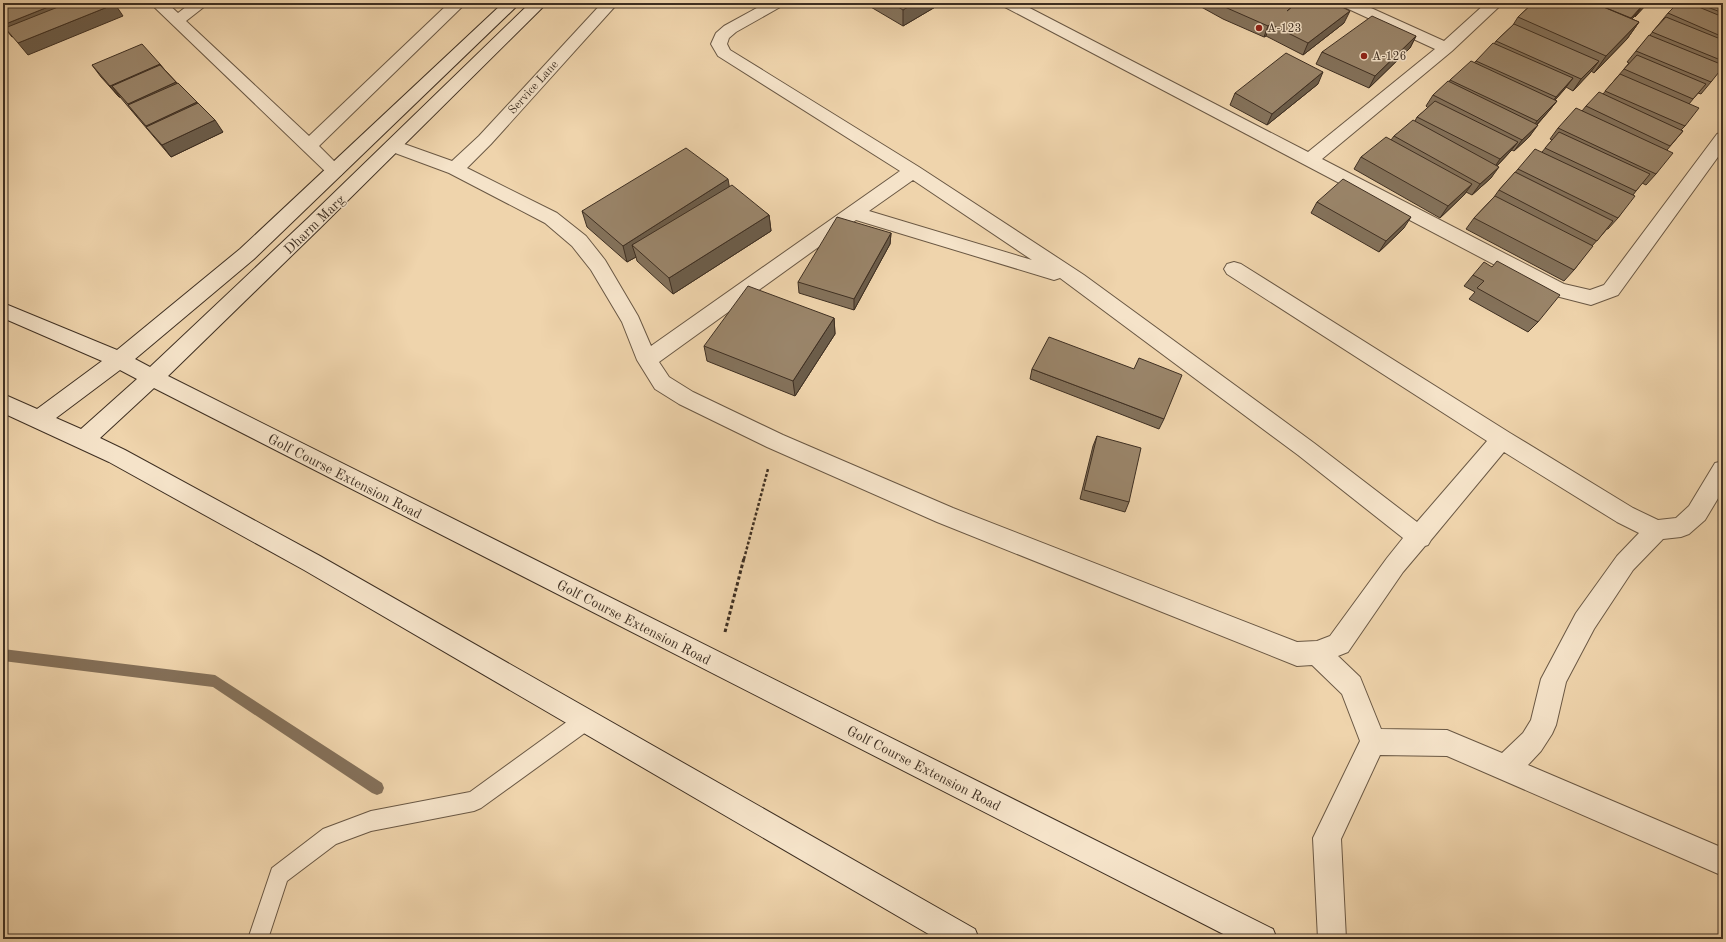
<svg xmlns="http://www.w3.org/2000/svg" width="1726" height="942" viewBox="0 0 1726 942" font-family="'Old Standard TT',serif">
<style>
.lines{fill:none;stroke-linecap:round;stroke-linejoin:round}
.stream{fill:#847059;fill-rule:evenodd}
.lane-casing{stroke:#6a5844;stroke-width:2}
.street-casing{stroke:#6a5844;stroke-width:2}
.secondary-casing{stroke:#3e2f22;stroke-width:2}
.path-far1{stroke:#3e2f22;stroke-width:2.5;stroke-dasharray:3 2;stroke-linecap:butt}
.path{stroke:#3e2f22;stroke-width:3;stroke-dasharray:3.5 2.5;stroke-linecap:butt}
.lane{fill:#f5e3c9;fill-rule:evenodd}
.street{fill:#f5e3c9;fill-rule:evenodd}
.secondary{fill:#f5e3c9;fill-rule:evenodd}
.wall{fill:#84725b;stroke:#3e2f22}
.shaded-wall{fill:#6c5d4a;stroke:#3e2f22}
.building{fill:#9a856a;stroke:#3e2f22}
.poi-dot{fill:#8f2418;stroke:#f5e3c9;stroke-width:1.5}
.labels{text-anchor:middle;stroke-width:3;stroke-linejoin:round;paint-order:stroke}
.far-poi-label{font-size:12px;fill:#3e2f22;stroke:#f5e3c9;text-anchor:start}
.far-street-label{font-size:12px;fill:#3e2f22;stroke:#f5e3c9}
.street-label{font-size:14px;fill:#3e2f22;stroke:#f5e3c9}
</style>
<rect width="100%" height="100%" fill="#efd4ac"/>
<filter id="stains"><feTurbulence type="fractalNoise" baseFrequency=".005" numOctaves="4"/><feColorMatrix values="0 0 0 0 .2 0 0 0 0 .09 0 0 0 0 .02 0 0 0 .5 -.17"/></filter>
<radialGradient id="worn" r=".72"><stop offset=".6" stop-color="#630" stop-opacity="0"/><stop offset="1" stop-color="#630" stop-opacity=".3"/></radialGradient>
<g class="lines">
<path class="stream" d="M3,649L215,675L382,783L384,788L382,793L377,795L372,793L213,687L3,661Z"/>
<g class="lane-casing">
<path id="lane" d="M586,711L593,713L595,720L593,727L481,808L474,811L371,831L336,844L287,881L268,939H248L272,868L323,829L371,811L470,792L579,713Z"/>
</g>
<g class="street-casing">
<path id="street" d="M150,3H167L178,13L191,3H209L186,21L309,136L449,3H466L319,146L344,171L341,175L335,177L329,175Z
M602,3H618L491,144L467,168L557,213L586,236L605,260L638,316L651,346L900,171L718,56L711,44L716,33L724,26L766,3H785L782,6L736,32L729,38L727,44L730,50L919,167L1084,275L1314,443L1417,522L1487,441L1227,274L1224,269L1227,264L1234,262L1241,264L1510,433L1633,508L1658,520L1676,518L1689,506L1715,463L1723,461V490L1705,520L1689,534L1681,537L1663,539L1633,570L1594,629L1566,682L1556,725L1552,734L1541,751L1528,765L1723,848V876L1447,756L1380,755L1341,839L1346,939H1318L1313,838L1360,741L1342,694L1312,665L1297,666L937,522L767,447L679,404L655,389L637,360L622,322L591,270L572,246L545,223L449,173L387,150L384,146L387,142L393,140L452,161L479,136ZM913,180L1032,260L869,211ZM856,220L1054,280L1060,278L1298,455L1403,538L1387,558L1330,636L1317,641L1297,642L953,508L783,435L693,392L669,377L659,362ZM1504,452L1617,522L1639,533L1617,556L1576,613L1541,679L1531,720L1523,733L1502,753L1447,730L1381,729L1360,677L1338,656L1348,652L1403,572L1425,546L1428,545L1431,540Z
M1000,3H1020L1308,152L1435,49L1342,6L1339,3H1360L1444,41L1486,3H1503L1452,51L1322,159L1564,284L1590,290L1604,285L1717,134L1723,132V150L1618,295L1591,305L1552,295L1003,6Z"/>
</g>
<g class="secondary-casing">
<path id="secondary" d="M503,3H520L254,259L135,359L150,367L307,219L530,3H547L320,228L168,376L1273,929L1277,939H1233L154,388L100,438L125,450L320,556L975,929L979,939H937L304,570L109,462L3,413V394L37,409L102,361L3,318V303L117,350L240,249ZM120,370L137,379L81,429L56,418Z"/>
</g>
<path class="path-far1" d="M744,559L768,469"/>
<path class="path" d="M725,632L744,558"/>
<use href="#lane" class="lane"/>
<use href="#street" class="street"/>
<use href="#secondary" class="secondary"/>
</g>
<path class="wall" d="M864,3H942L903,26Z
M1194,3H1334L1344,23L1303,55L1266,36L1264,37L1223,19Z
M1533,3H1648L1632,19L1639,22L1627,39L1594,73L1591,71L1573,91L1566,87L1555,100L1557,101L1548,112L1537,125L1529,137L1514,151L1512,150L1509,153L1497,166L1491,178L1472,195L1466,192L1464,195L1440,218L1354,169L1361,157L1391,140L1394,136L1415,121L1417,117L1428,108L1426,106L1433,95L1449,82L1450,80L1475,62L1494,44L1496,41L1513,25L1518,17Z
M1678,3H1723V62L1721,64L1711,82L1701,94L1698,93L1689,104L1685,126L1681,130L1683,131L1667,150L1656,174L1646,185L1642,183L1633,195L1618,218L1608,229H1607L1592,246L1574,270L1564,281L1466,229L1474,218L1494,197L1499,190L1513,175L1518,169L1542,152L1552,140L1550,139L1558,128L1582,111L1586,106L1603,94L1629,63L1627,62L1636,51L1650,35L1668,13Z
M1416,36L1410,48L1369,88L1316,64L1322,52Z
M92,65L164,69L223,132L171,157L120,97H119L101,77Z
M1318,84L1267,125L1230,105L1235,93Z
M729,187L769,215L771,231L673,294L637,261L636,257L627,262L587,227L582,211Z
M1317,202L1404,228L1379,252L1311,213Z
M891,233L890,244L854,310L799,293L798,282Z
M1492,267L1538,322L1528,332L1469,299L1475,292L1464,286L1473,275Z
M834,318L835,334L795,396L707,361L704,346Z
M1032,369L1164,419L1159,429L1030,379Z
M1097,436L1129,502L1125,512L1080,499L1093,446Z"/>
<path class="shaded-wall" d="M3,3H41L3,17Z
M58,3H97L12,37L3,26V25Z
M914,3H942L903,26V10Z
M1646,3H1648L1635,17L1643,5Z
M115,4L123,16L28,55L18,43Z
M1641,7L1632,19L1628,21Z
M1350,11L1344,23L1303,55L1308,43Z
M1639,22L1627,39L1594,73L1606,56Z
M1270,24L1266,36L1264,37L1268,26Z
M1416,36L1410,48L1369,88L1375,76Z
M1599,61L1590,73L1573,91L1581,79Z
M160,64L169,75L112,86L120,97H119L110,86Z
M1323,72L1318,84L1267,125L1272,114Z
M1573,78L1564,90L1547,109L1556,97Z
M176,82L185,94L137,116L128,104Z
M1557,101L1548,112L1529,133L1537,121Z
M197,102L205,114L151,132L146,126Z
M215,120L223,132L171,157L162,145Z
M1538,125L1529,137L1514,151L1522,140Z
M1518,142L1509,153L1492,171L1500,159Z
M1499,167L1491,178L1472,195L1480,184Z
M728,179L731,196L632,245L636,257L627,262L623,246Z
M1472,184L1464,195L1440,218L1448,206Z
M769,215L771,231L673,294L669,278Z
M1411,217L1404,228L1379,252L1386,241Z
M891,233L890,244L854,310V299Z
M834,318L835,334L795,396L793,381Z"/>
<path class="building" d="M9,3H58L3,25V5Z
M68,3H114L115,4L18,43L5,28Z
M892,3H914L903,10Z
M1218,3H1296L1287,11L1297,3H1334L1350,11L1308,43L1270,24L1268,26L1227,8Z
M1533,3H1594L1639,22L1606,56L1518,17Z
M1594,3H1630L1641,7L1631,18Z
M1638,3H1646L1643,5Z
M1678,3H1689L1723,17V37L1668,13Z
M1697,3H1723V13Z
M1372,16L1416,36L1375,76L1322,52Z
M1666,17L1723,40V61L1652,32Z
M1514,24L1599,61L1581,79L1496,41Z
M1649,35L1723,65V67L1711,82L1636,51Z
M1493,43L1573,78L1556,97L1476,61Z
M142,44L160,64L110,86L92,65Z
M1286,53L1323,72L1272,114L1235,93Z
M1637,55L1706,84L1693,99L1624,69Z
M1471,61L1557,101L1537,121L1450,80Z
M160,65L176,82L128,104L112,86Z
M1620,74L1699,108L1685,126L1605,91Z
M1448,81L1538,125L1522,140L1433,95Z
M178,83L197,102L146,126L128,105Z
M1599,92L1683,131L1670,146L1586,106Z
M1435,101L1518,142L1500,159L1417,117Z
M198,103L215,120L162,145L146,127Z
M1576,108L1673,153L1656,174L1558,128Z
M1413,120L1499,167L1480,184L1394,136Z
M1559,132L1650,174L1636,191L1545,148Z
M1386,137L1472,184L1448,206L1361,157Z
M686,148L728,179L623,246L582,211Z
M1535,149L1635,196L1618,218L1518,169Z
M1515,172L1613,221L1597,241L1499,190Z
M1343,179L1411,217L1386,241L1317,202Z
M732,185L769,215L669,278L632,245Z
M1495,196L1593,246L1574,270L1474,218Z
M837,217L891,233L854,299L798,282Z
M1497,261L1560,295L1538,322L1477,288L1484,281L1473,275L1484,262L1492,267Z
M748,286L834,318L793,381L704,346Z
M1049,337L1134,369L1139,358L1182,375L1164,419L1032,369Z
M1097,436L1141,448L1129,502L1084,490Z"/>
<g class="poi-dot">
<circle cx="1259" cy="28" r="4"/>
<circle cx="1364" cy="56" r="4"/>
</g>
<g class="labels">
<g class="far-poi-label">
<text x="1267" y="32">A-123</text>
<text x="1372" y="60">A-126</text>
</g>
<g class="far-street-label">
<text transform="translate(533 87) rotate(-48)" y="4">Service Lane</text>
</g>
<g class="street-label">
<text transform="translate(314 224) rotate(-44)" y="5">Dharm Marg</text>
<text transform="translate(345 476) rotate(27)" y="5">Golf Course Extension Road</text>
<text transform="translate(634 622) rotate(27)" y="5">Golf Course Extension Road</text>
<text transform="translate(924 768) rotate(27)" y="5">Golf Course Extension Road</text>
</g>
</g>
<rect width="1726" height="942" fill="none" stroke="#efd4ac" stroke-width="16"/>
<rect x="4" y="4" width="1718" height="934" fill="none" stroke="#3e2f22" stroke-width="2"/>
<rect x="8" y="8" width="1710" height="926" fill="none" stroke="#3e2f22"/>
<rect width="100%" height="100%" filter="url(#stains)"/>
<rect width="100%" height="100%" fill="url(#worn)"/>
</svg>
